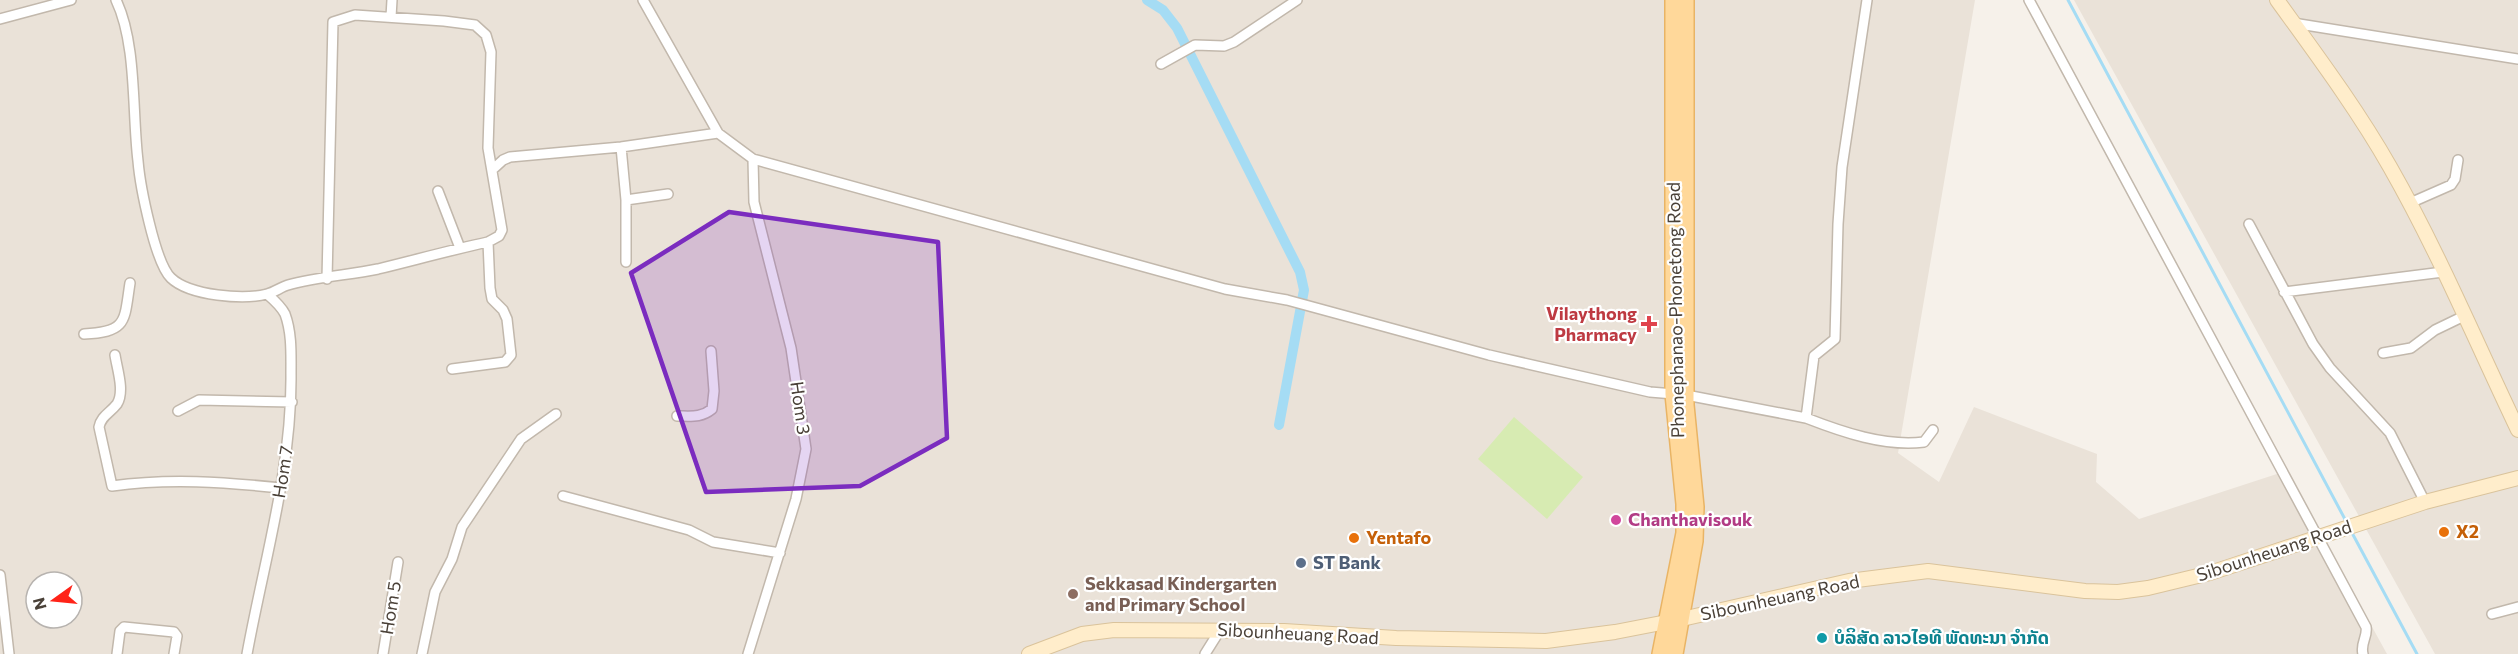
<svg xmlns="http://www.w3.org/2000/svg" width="2518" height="654" viewBox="0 0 2518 654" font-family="Commissioner,'Noto Sans Lao',sans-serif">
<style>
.residential{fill:#eae2d8;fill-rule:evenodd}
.green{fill:#d7ebb2}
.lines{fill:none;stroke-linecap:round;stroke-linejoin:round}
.stream{stroke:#a5dcf4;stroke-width:3}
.canal{stroke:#a5dcf4;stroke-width:10}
.street-casing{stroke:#c2b8ac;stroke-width:12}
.secondary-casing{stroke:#dac39b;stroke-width:16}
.primary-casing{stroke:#e9b465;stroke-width:18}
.street{stroke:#fff;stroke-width:9}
.secondary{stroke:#ffedcb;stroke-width:14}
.primary{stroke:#ffd89a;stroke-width:15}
.marked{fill:#7b2cbf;fill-opacity:0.2;stroke:#7b2cbf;stroke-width:4.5;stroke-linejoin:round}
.health-dot{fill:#e0444e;stroke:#fff;stroke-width:2}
.hotel-dot{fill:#d1479c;stroke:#fff;stroke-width:2}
.food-dot{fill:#e8710a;stroke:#fff;stroke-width:2}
.service-dot{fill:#5c6f8a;stroke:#fff;stroke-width:2}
.education-dot{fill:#8d6e63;stroke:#fff;stroke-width:2}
.culture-dot{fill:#0f9aa8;stroke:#fff;stroke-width:2}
.labels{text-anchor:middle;stroke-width:4.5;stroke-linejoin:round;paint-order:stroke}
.street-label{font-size:18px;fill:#4a4138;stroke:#fff}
.health-label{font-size:18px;font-weight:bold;fill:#be3a42;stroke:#fff;text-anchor:end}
.hotel-label{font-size:18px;font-weight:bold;fill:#b23c85;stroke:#fff;text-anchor:start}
.food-label{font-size:18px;font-weight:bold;fill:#c56008;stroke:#fff;text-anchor:start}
.service-label{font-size:18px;font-weight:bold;fill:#4e5e75;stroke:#fff;text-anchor:start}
.education-label{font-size:18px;font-weight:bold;fill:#785e54;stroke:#fff;text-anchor:start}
.culture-label{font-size:18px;font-weight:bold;fill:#0d838f;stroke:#fff;text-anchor:start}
</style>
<rect width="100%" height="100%" fill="#f6f1ea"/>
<path class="residential" d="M0,0H1975L1898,453L1939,482L1974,407L2097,454L2096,482L2139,519L2286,471L2387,654H0ZM36,582H72V618H36Z
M2074,0H2518V654H2435Z"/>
<path class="green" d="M1514,417L1583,477L1547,519L1478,459Z"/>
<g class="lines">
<path class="stream" d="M2068,0L2347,523
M2351,531L2417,654"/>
<path class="canal" d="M1147,0L1163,10L1177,28L1300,272L1304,290L1279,425"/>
<g class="street-casing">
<path id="street" d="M116,0C137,44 132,112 138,161C140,185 155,263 171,278C190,296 244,300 267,294C275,292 281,287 288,285C317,277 348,275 378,269C415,260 451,250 488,242L499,236L502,230L488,148L491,52L486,35L475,25L444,21L355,15L333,22L327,279
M643,0L718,133L753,159L1225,289L1287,300L1489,355L1650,392L1686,395L1806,418L1814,356L1835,339L1838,224L1842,167L1867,0
M2029,0L2366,627C2368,637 2360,643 2363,654
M391,17L392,0
M0,19L71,0
M2293,23L2518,59
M1161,64L1195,45L1224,46L1234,42L1297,0
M621,147L626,200V262
M492,170L503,160L510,157L621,147L718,133
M438,191L460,248
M626,200L668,194
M2410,203L2451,185L2455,179L2458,160
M2249,224L2313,344L2330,368L2390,433L2425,502
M2284,292L2443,272
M84,334C128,332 124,321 130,283
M2383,353L2411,348L2435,330L2464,316
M115,355C117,369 125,391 117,404C110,413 101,416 99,427L112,486C170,478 223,482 281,488
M452,369L505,362L511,355L507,319L503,310L492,299L490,288L488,242
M178,411L199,400L292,402
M677,416C691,416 701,418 712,409L714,391L711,351
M1806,418C1842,432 1885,447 1924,442L1933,430
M563,496L689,530L713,542L780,553
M0,575L9,654
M2492,614L2518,607
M117,654L120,631L124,627L174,632L177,636L174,654
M247,654C264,561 292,469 291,374C291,354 292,333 285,314C281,306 274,300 267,294
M383,654L398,562
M422,654L435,592L452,559L462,527L521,439L556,414
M748,654L796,499L806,449L791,348L754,202L753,159
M1205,654L1220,630"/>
</g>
<g class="secondary-casing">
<path id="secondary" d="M2277,0C2316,54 2357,109 2390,167C2438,251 2476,342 2518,430
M1029,654L1082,634L1114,630L1284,631L1396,638L1546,641L1615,632L1682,619L1849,581L1928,571L2085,591L2118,592L2148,588L2210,573L2425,502L2518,478"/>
</g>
<g class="primary-casing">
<path id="primary" d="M1660,654L1684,533V504L1673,394V0
M1675,654L1695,541L1696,507L1686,405V0"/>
</g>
<use href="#street" class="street"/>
<use href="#secondary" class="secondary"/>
<use href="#primary" class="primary"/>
</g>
<path class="marked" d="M729,212L938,242L947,438L860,486L706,492L631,273Z"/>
<path class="health-dot" d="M1646 315h6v6h6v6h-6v6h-6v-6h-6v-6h6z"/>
<circle class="hotel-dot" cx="1616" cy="520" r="6"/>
<g class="food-dot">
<circle cx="2444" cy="532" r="6"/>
<circle cx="1354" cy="538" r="6"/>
</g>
<circle class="service-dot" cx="1301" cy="563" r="6"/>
<circle class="education-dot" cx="1073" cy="594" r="6"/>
<circle class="culture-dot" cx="1822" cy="638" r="6"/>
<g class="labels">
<g class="street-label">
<text transform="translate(1676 310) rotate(-91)" y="6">Phonephanao-Phonetong Road</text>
<text transform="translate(800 408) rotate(82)" y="6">Hom 3</text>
<text transform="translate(283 472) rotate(-81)" y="6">Hom 7</text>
<text transform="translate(2274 551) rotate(-18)" y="6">Sibounheuang Road</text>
<text transform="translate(1780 598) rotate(-12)" y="6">Sibounheuang Road</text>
<text transform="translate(391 608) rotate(-81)" y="6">Hom 5</text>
<text transform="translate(1298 634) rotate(3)" y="6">Sibounheuang Road</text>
</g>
<g class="health-label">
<text x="1637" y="320">Vilaythong<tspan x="1637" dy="21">Pharmacy</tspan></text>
</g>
<g class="hotel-label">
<text x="1628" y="526">Chanthavisouk</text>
</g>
<g class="food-label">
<text x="2456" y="538">X2</text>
<text x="1366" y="544">Yentafo</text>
</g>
<g class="service-label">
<text x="1313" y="569">ST Bank</text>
</g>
<g class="education-label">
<text x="1085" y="590">Sekkasad Kindergarten<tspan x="1085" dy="21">and Primary School</tspan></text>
</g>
<g class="culture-label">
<text x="1834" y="644">ບໍລິສັດ ລາວໄອທີ ພັດທະນາ ຈຳກັດ</text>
</g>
</g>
<g transform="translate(54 600) rotate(255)"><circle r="28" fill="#ffffff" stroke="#b7b3af" stroke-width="1.5"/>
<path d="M0-4.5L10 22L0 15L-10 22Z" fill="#ff2318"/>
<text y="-9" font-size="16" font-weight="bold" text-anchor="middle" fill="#4a4138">N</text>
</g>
</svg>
